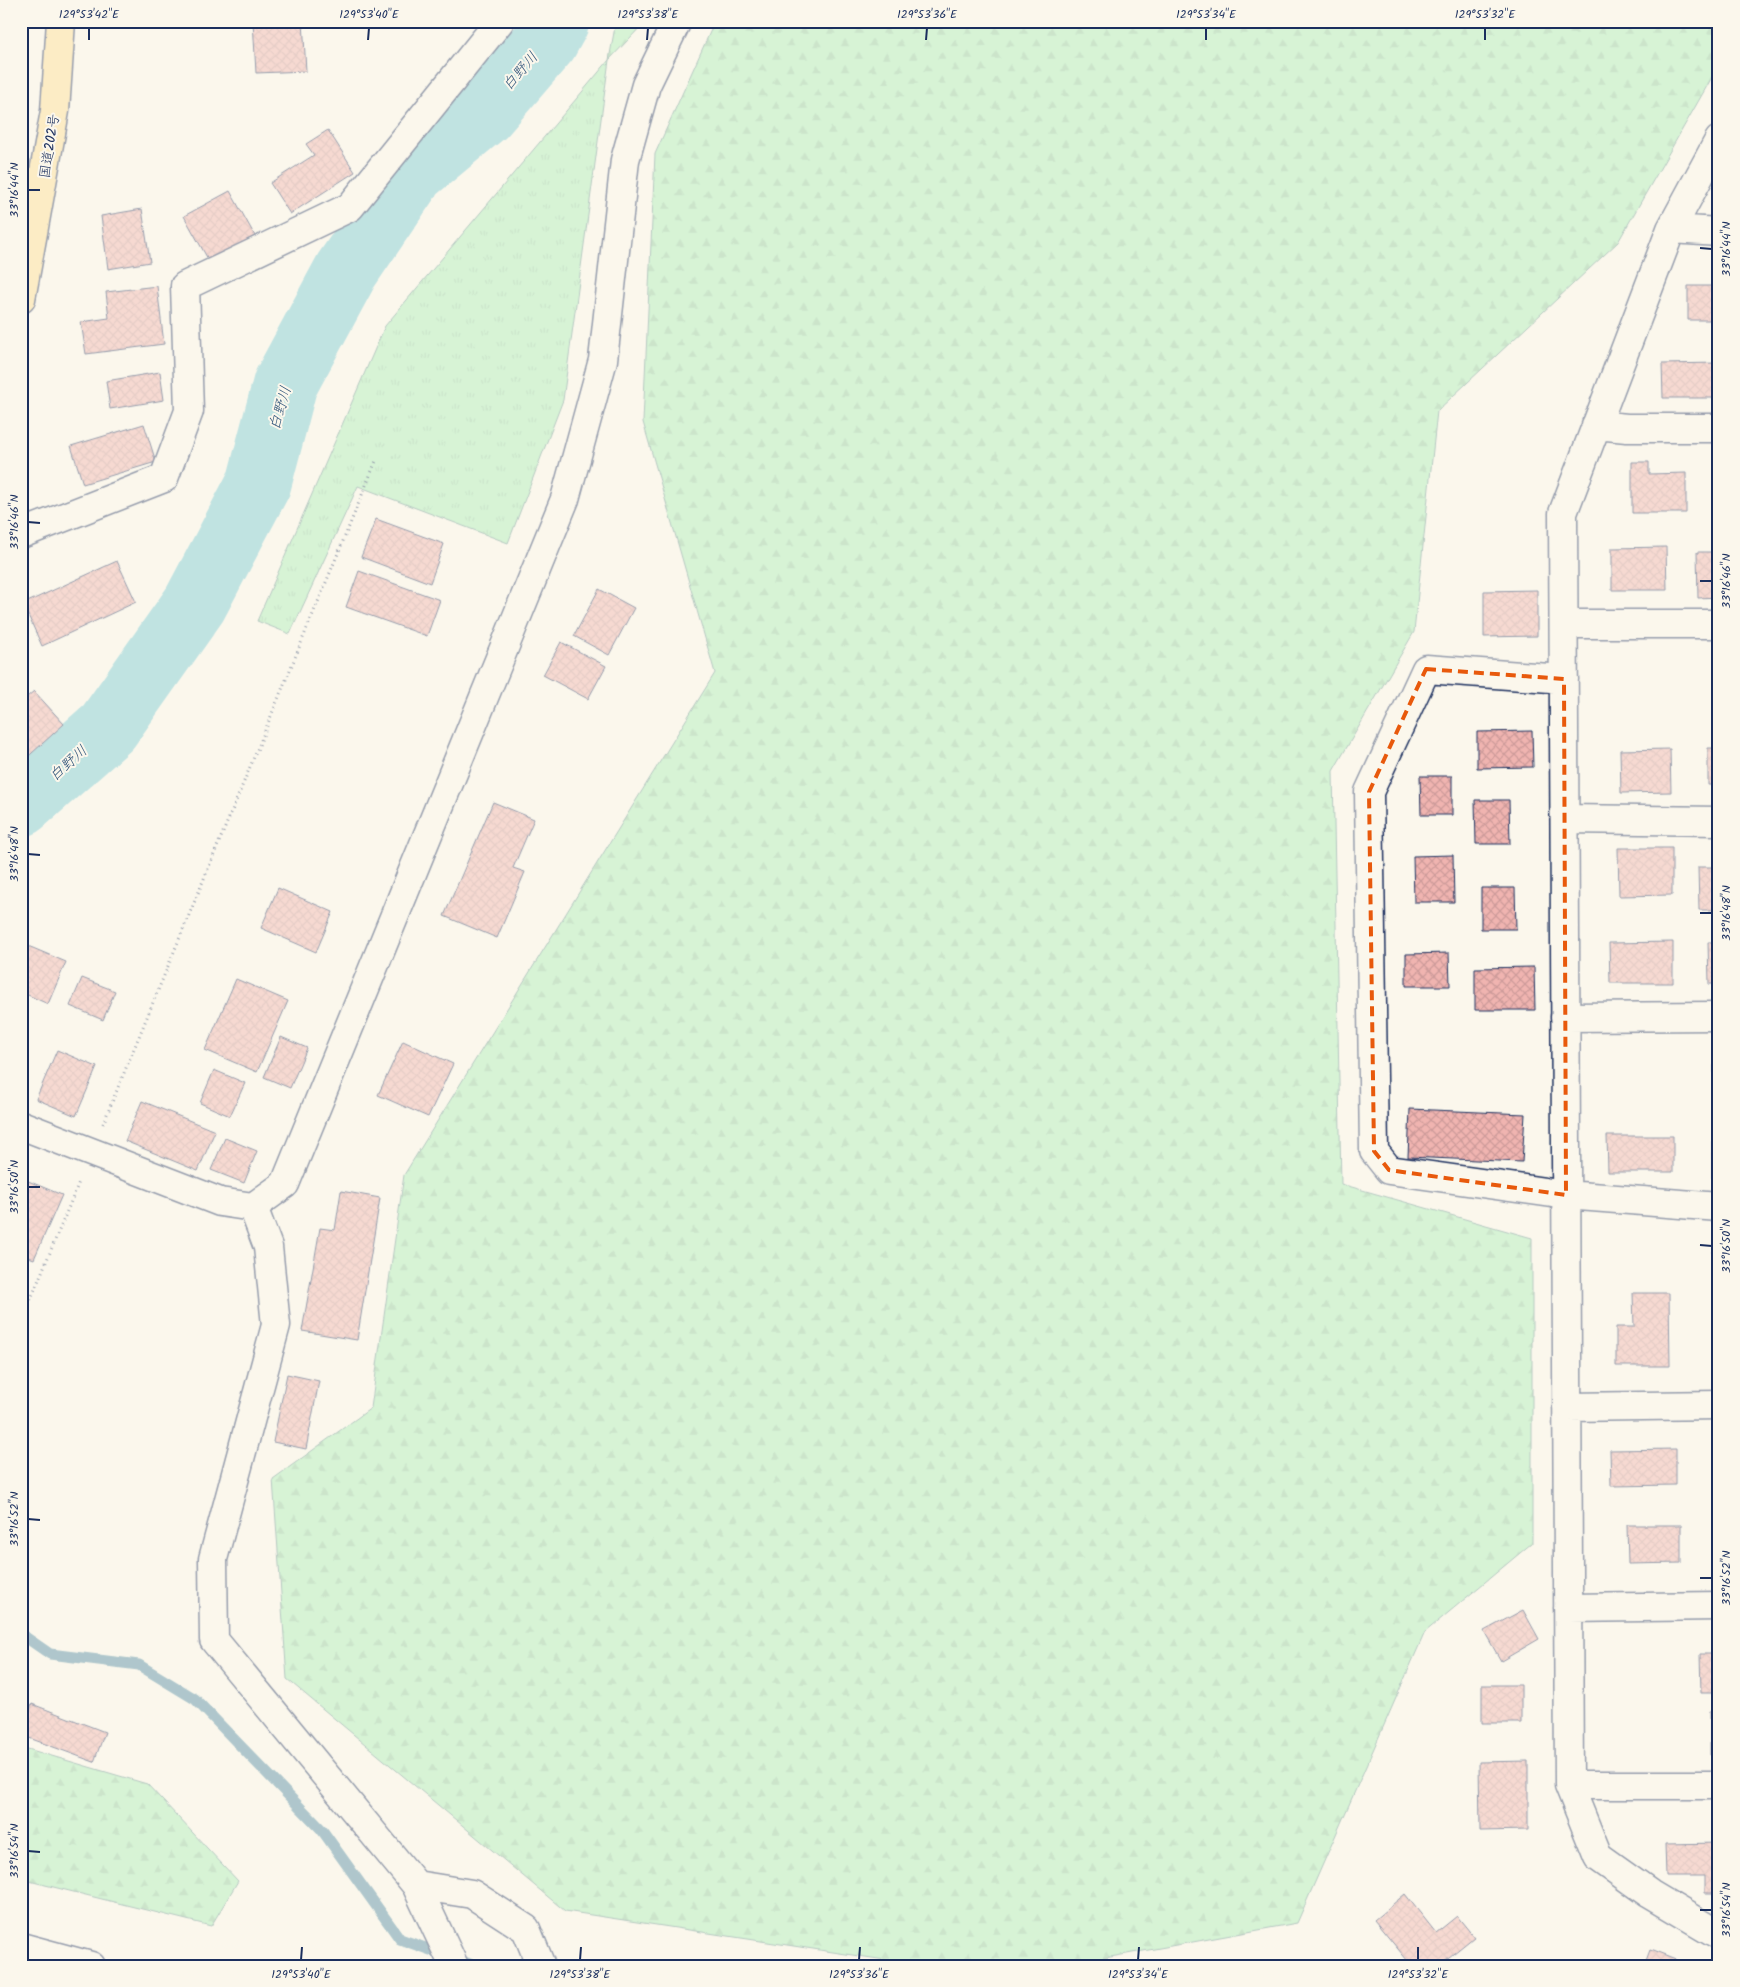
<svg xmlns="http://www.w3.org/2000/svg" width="1740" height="1987" viewBox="0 0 1740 1987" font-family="Kalam,'Klee One',sans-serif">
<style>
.grass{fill:url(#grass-tufts);stroke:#628e8c}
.forest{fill:url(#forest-firs);stroke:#628e8c}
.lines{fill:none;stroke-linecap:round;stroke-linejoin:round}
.stream{stroke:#538ba4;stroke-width:11}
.river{stroke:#79c9d3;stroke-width:65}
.building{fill:url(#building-cross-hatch);stroke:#1b2f5e}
.minor-casing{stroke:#1b2f5e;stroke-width:31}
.tertiary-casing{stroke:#1b2f5e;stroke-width:31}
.trunk-casing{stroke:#1b2f5e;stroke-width:31}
.path{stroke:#1b2f5e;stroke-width:3;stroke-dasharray:1 4;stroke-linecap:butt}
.minor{stroke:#fbf7ec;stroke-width:28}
.tertiary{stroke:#fbf7ec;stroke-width:28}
.trunk{stroke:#fdde96;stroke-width:28}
.marked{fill:none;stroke:#e8590c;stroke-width:4;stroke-dasharray:10 6;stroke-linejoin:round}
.ticks{fill:none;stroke:#1b2f5e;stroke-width:2}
.labels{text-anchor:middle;stroke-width:4;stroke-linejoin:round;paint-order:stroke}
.street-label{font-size:14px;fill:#1b2f5e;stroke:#fbf7ec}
.water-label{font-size:15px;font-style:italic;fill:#32567b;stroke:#fbf7ec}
.neatline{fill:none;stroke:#1b2f5e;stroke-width:2}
.ticks-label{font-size:12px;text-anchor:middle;fill:#1b2f5e}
</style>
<defs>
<pattern id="grass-tufts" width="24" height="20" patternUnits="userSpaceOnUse" patternTransform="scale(1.25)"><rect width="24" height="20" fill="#aaeeb9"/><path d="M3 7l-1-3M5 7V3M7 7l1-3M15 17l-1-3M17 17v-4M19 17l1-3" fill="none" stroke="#92cca1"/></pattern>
<pattern id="forest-firs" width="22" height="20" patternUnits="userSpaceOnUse" patternTransform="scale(1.25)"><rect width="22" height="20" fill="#aaeeb9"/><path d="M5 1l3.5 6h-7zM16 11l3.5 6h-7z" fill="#92cca1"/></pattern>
<pattern id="building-cross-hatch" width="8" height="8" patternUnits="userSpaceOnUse" patternTransform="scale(1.25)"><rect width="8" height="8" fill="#f0b4b0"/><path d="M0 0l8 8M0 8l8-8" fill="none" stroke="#cd9b9a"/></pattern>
</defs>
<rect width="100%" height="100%" fill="#fbf7ec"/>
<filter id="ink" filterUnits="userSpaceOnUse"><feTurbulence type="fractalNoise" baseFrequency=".02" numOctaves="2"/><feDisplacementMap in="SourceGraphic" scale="10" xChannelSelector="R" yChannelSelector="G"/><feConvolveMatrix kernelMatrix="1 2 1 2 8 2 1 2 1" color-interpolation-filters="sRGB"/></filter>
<g filter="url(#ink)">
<path class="grass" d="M609,60L563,400L508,543L358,486L290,634L257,621L385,326Z"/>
<path class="forest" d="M616,21H646L609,60Z
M715,21H1719V65L1618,242L1437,411L1414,632L1333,771L1341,1184L1532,1238V1543L1425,1632L1297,1923L1061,1966H924L565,1911L287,1679L273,1479L371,1408L404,1175L715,673L643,422L655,154Z
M21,1747L147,1784L238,1881L211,1926L21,1879Z"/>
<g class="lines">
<path class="stream" d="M21,1634L50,1654L139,1665L195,1699L322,1830L400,1939L475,1966"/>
<path class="river" d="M21,804L108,727L195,604L259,483L285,384L346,271L413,172L483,114L546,41L557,21"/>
</g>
<path class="building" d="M253,21H303L306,71L256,73Z
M328,130L355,172L290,214L270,183L314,155L306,144Z
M230,191L255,236L209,261L184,216Z
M142,209L150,262L108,269L101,216Z
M157,286L164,344L86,354L81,322L109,318L106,292Z
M1688,286H1719V320H1688Z
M1719,363V398H1663L1662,364Z
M160,372L164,400L110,409L106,381Z
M144,424L156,462L83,484L71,446Z
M1632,462H1649V474L1686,473V513H1632Z
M1716,476H1719V511H1716Z
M376,519L444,544L430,583L361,557Z
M1666,547L1667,590H1612V548Z
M1697,552H1719V597L1698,598Z
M117,561L136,602L42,646L23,604Z
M359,571L440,600L427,636L346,607Z
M599,589L634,608L609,655L574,636Z
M1537,590V636L1484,637V591Z
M561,642L606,666L588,699L543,675Z
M1717,671H1719V715H1717Z
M34,691L64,724L21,763V702Z
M1532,731L1533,767L1477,768V732Z
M1708,748H1719V785H1708Z
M1670,749L1671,792L1621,793L1620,750Z
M1420,776H1452V815H1421Z
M1475,800H1509L1510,844H1476Z
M493,802L534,819L513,868L525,872L497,938L444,916Z
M1618,848H1672V895L1619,896Z
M1453,855L1454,902H1414L1413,856Z
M1698,867H1719V910H1699Z
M278,888L333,912L316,952L261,928Z
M1481,888H1515L1516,929H1481Z
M1673,942V983H1610L1609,943Z
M1708,942H1719V984H1709Z
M21,943L66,962L48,1004L21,992Z
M1449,953L1450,986H1406V954Z
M1534,967L1535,1010H1475V968Z
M82,978L115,991L103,1020L70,1006Z
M236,979L288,1001L257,1072L205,1050Z
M281,1037L307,1048L290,1088L264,1077Z
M403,1041L453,1064L428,1117L378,1095Z
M57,1050L97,1067L76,1116L36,1099Z
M1714,1065H1719V1098H1714Z
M214,1070L245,1083L230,1116L200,1103Z
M142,1101L215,1131L198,1171L125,1141Z
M1410,1109L1525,1114L1522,1162L1408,1157Z
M1607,1136H1673V1172H1608Z
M225,1138L257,1151L244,1183L211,1170Z
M1712,1141H1719V1178H1712Z
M21,1178L62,1195L34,1259L21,1254Z
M341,1191L380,1198L357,1340L302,1331L320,1228L335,1230Z
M1713,1251H1719V1287H1713Z
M1633,1293H1669L1670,1366H1616V1327H1634Z
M287,1374L319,1381L306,1449L273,1442Z
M1676,1449V1485L1611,1486L1610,1450Z
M1627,1525H1681V1563L1628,1564Z
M1523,1610L1539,1639L1501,1661L1484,1631Z
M1700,1654H1719V1693H1701Z
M1482,1685H1521V1723H1482Z
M32,1704L105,1732L94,1762L21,1735Z
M1710,1711H1719V1755H1710Z
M1528,1761V1830L1480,1831L1479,1762Z
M1719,1843V1893H1705V1876H1666L1665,1844Z
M1405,1894L1436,1933L1457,1916L1474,1937L1438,1966H1412L1374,1920Z
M1650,1950L1691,1966H1644Z"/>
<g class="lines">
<g class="minor-casing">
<path id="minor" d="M1719,140L1671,229L1563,513L1569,1785L1598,1857L1650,1894L1719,1935
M1671,229L1719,232
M1596,425L1627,428H1719
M21,534L164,478L189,411L185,286L350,207L500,21
M1564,624H1719
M1564,679L1426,669L1369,792L1374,1151L1389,1170L1566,1195L1719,1207
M1565,819L1719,821
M1565,1017L1719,1016
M21,1125L220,1202L253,1207L285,1184L565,499L603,360L625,160L646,85L677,21
M253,1207L268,1247L276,1325L213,1559L214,1640L416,1885L454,1966
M1567,1407L1719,1405
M1568,1608L1719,1606
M1569,1785H1719
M416,1885L472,1894L526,1929L541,1966"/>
</g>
<g class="tertiary-casing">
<path id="tertiary" d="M21,1947L91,1966"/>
</g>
<g class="trunk-casing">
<path id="trunk" d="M21,299L55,111L61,21"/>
</g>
<path class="path" d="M103,1124L376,461
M21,1323L79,1182"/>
<use href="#minor" class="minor"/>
<use href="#tertiary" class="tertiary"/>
<use href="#trunk" class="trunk"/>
</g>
</g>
<path d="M0 0H1740V1987H0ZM1426,669L1564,679L1566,1195L1389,1170L1374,1151L1369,792Z" fill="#fbf7ec" fill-opacity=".55" fill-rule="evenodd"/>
<path class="marked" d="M1426,669L1564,679L1566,1195L1389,1170L1374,1151L1369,792Z"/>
<path class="ticks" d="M89,40V28M368,40L369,28M647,40L648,28M926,40L927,28M1206,40V28M1485,40V28M28,190H40M1700,248L1712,249M28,522L40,523M1700,581H1712M28,854L40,855M1700,913H1712M28,1187H40M1700,1245L1712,1246M28,1519L40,1520M1700,1578H1712M28,1851L40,1852M1700,1910H1712M301,1960L302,1947M580,1960L581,1947M859,1960L860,1947M1138,1960L1139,1947M1418,1960V1947"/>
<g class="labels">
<g class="street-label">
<text transform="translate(49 146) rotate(-81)" y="5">国道202号</text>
</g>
<g class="water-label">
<text transform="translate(520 71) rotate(-49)" y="5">白野川</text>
<text transform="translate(280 408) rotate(-74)" y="5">白野川</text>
<text transform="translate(68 763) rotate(-42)" y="5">白野川</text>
</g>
</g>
<rect width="1740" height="1987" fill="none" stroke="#fbf7ec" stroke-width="55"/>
<rect x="28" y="28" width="1684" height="1932" class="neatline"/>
<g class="ticks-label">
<text x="89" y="18">129°53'42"E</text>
<text x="369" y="18">129°53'40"E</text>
<text x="648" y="18">129°53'38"E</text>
<text x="927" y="18">129°53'36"E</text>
<text x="1206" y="18">129°53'34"E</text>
<text x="1485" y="18">129°53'32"E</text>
<text transform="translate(14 190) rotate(-90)" y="4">33°16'44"N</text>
<text transform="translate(1726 249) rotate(-90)" y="4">33°16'44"N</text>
<text transform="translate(14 522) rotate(-90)" y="4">33°16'46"N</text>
<text transform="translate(1726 581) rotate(-90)" y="4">33°16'46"N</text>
<text transform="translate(14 854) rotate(-90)" y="4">33°16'48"N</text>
<text transform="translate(1726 913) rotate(-90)" y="4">33°16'48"N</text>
<text transform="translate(14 1187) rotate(-90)" y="4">33°16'50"N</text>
<text transform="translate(1726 1246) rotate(-90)" y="4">33°16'50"N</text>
<text transform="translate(14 1519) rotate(-90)" y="4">33°16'52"N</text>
<text transform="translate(1726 1578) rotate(-90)" y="4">33°16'52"N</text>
<text transform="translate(14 1851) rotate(-90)" y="4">33°16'54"N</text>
<text transform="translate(1726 1910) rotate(-90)" y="4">33°16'54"N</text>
<text x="301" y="1978">129°53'40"E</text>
<text x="580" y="1978">129°53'38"E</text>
<text x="859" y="1978">129°53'36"E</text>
<text x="1138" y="1978">129°53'34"E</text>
<text x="1418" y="1978">129°53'32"E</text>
</g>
</svg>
